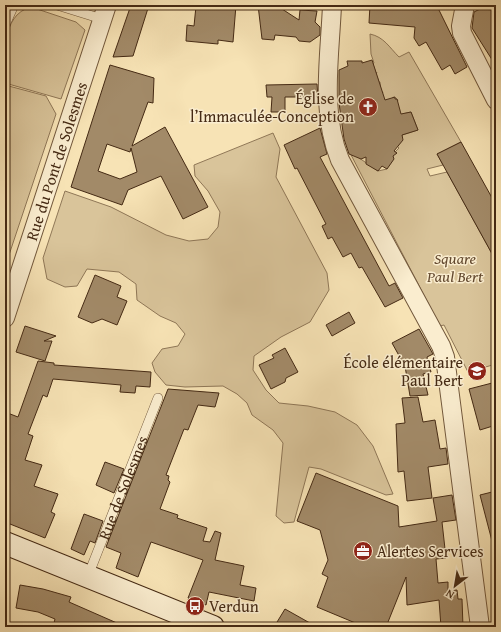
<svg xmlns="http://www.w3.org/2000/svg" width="501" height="632" viewBox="0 0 501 632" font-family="'Gentium Book Plus',serif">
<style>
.green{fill:#d9c49a;stroke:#8f7757}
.building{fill:#a28a68;stroke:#452a14;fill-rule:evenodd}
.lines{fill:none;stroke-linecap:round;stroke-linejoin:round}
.lane-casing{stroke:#72583c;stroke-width:10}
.street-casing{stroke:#72583c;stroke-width:20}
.secondary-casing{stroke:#452a14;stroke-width:24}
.lane{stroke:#faedcf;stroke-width:9}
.street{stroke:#faedcf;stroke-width:18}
.secondary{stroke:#faedcf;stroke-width:22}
.labels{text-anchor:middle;stroke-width:3;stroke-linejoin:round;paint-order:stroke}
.poi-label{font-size:16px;fill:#452a14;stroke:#faedcf;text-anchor:end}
.street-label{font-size:16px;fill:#452a14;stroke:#faedcf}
.park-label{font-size:16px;font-style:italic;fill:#63492f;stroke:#faedcf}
</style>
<rect width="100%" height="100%" fill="#f7e3b5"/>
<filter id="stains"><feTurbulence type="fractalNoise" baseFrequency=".005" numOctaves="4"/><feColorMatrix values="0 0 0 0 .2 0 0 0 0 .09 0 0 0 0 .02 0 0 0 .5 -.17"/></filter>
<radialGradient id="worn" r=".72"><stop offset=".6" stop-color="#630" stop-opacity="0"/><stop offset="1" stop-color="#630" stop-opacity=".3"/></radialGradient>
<path class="green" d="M31,7L76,22L85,30L61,99L5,83C5,59 0,15 31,7Z
M370,34C384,37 389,47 399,57L409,52L461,142L437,154L443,165L427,169L430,176L447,172L496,261V364L468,372L444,325L440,326L349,151L378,171L387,169L392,154L397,153L395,152L399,148L397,146L399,142L400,143L402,135L418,130L411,112L402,114L403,121L395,102L398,101L397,99L394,97L392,98L393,99L385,101L382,94L383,92H381L380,82H379L376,74L377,72L376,73L373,64L374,63L371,54Z
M5,85L46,96L56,114L5,267Z
M273,133L280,149L276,177L327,273L329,290L310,322L281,337L254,356L253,370L266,390L279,403L308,406L335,412L357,425L373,446L393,494L386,495L321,469L309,467L294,522L284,523L276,516L283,443L273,430L252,415L247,403L237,394L223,386L185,387L166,385L155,372L152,363L162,349L178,346L185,334L176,323L160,316L137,300L136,284L119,272L87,269L77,286L65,287L47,279L43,258L65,191L111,207L166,235L189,241L208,239L218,227L220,212L208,191L195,176L194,165Z"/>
<path class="building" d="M131,5H149L133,56L113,57Z
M219,5H236L233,42L218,40V44L186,41L187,25L194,26L196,6L219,8Z
M258,5L282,9L299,20L300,10L317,11L315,22L320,27V35L310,42L299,41L296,37L275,35L274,40L262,39Z
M370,5L437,6L467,67L455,74L450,65L442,70L426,42L419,46L414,38L415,27L369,23Z
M480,9L496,10V66L472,28L474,12Z
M372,60L385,100L395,97V99H397L401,114L411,112L418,130L402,135L403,140L394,151L397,153L393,156L394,159L387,169L382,166L378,171L366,164V157L361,159L349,154L344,139L339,103V70L348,66L347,61H362V63Z
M110,65L154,78L153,103L148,102L132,146L165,127L208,207L183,219L161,176L128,190L122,205L71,187ZM107,144L130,152L131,148L137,172L120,179L98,171Z
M317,84L318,97H285V112H271L272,97H267L266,85Z
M320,128L327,154L320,157L389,286L395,283L403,298L385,307L362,267L359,268L351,253L343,257L332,237L328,239L322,226L326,224L297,168L295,169L284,145Z
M461,142L496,205V261L437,154Z
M95,275L121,286L117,297L127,301L117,325L102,319L92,323L78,317Z
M349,312L355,323L332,336L326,325Z
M25,326L56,336L44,341H52L45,361L16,352Z
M419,329L433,354L427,357L431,372L423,374L428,395L410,396L404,360L402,361L392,343Z
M285,348L298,372L286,378L285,382L271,389L259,365L274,358L272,355Z
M38,361L54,363V365L151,372L150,387L136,386L135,393L120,392L121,385L53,379L47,397L43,395L28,434L33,436L25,460L42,465L34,486L58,494L51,512L55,514L45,538L5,522V412L18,417Z
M496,382V425L480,430L469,389Z
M168,389L219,393L215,407L198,405L188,430L184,429L166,475L169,476L168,480L170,482L160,509L178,515L177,518L207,528L203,541L210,542L215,531L221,533L215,560L244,566L240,585L256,588L254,601L209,592L206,605L188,598L203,560L151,542L138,577L116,568L121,553L106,547Z
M418,397L423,422L435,420L440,449L446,448L448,464L428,467L432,498L407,501L404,471L398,472L396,424L405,423L402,398Z
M105,462L124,469L114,493L96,485Z
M316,473L398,506L399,527L437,521L433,498L452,495L456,520L442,522L446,558L436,559L438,583L448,582V591L457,590L458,599H462L463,627H441L439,600L407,605L406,577L386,627H365L317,607L328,577L322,574L328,560L320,530L297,521Z
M496,491V541H492L480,495Z
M84,514L103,521L95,543L90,541L84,555L71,549Z
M20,585L43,589L71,597L69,602L126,627H53L55,619L38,612L16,608Z
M285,609L317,627H274Z"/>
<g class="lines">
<g class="lane-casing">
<g id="lane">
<path d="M57,5L102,19"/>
<path d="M5,25L14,5"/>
<path id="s1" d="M88,576L158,398"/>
</g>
</g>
<g class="street-casing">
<g id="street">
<path d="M332,5C330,56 320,112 340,160L441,346L445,357L480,627"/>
<path d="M465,5L461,26L462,33L496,100"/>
<path id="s2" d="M5,318L107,5"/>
</g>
</g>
<g class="secondary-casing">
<path id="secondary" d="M5,543L213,627"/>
</g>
<use href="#lane" class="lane"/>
<use href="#street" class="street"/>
<use href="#secondary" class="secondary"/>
</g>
<defs>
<g id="church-disc" transform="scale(1)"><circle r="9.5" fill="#8f2418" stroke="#faedcf"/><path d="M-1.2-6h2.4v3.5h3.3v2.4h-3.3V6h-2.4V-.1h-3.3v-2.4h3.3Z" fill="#fff"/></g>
<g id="school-disc" transform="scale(1)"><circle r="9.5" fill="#8f2418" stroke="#faedcf"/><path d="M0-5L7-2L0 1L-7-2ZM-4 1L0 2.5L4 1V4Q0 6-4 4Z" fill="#fff"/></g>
<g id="office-disc" transform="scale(1)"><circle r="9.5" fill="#8f2418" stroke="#faedcf"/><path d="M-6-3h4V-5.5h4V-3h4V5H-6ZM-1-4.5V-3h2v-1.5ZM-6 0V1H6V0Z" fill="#fff"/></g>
<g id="bus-disc" transform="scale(1)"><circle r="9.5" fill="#8f2418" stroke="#faedcf"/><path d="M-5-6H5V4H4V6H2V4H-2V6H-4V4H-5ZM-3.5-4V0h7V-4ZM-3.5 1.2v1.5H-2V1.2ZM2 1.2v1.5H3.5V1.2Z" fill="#fff"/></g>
</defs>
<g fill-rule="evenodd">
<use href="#church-disc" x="368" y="107"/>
<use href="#school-disc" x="477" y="371"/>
<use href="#office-disc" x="363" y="551"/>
<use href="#bus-disc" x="195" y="606"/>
</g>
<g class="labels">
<g class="poi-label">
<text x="354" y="104">Église de<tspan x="354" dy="18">l’Immaculée-Conception</tspan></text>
<text x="463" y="368">École élémentaire<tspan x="463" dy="18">Paul Bert</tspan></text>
<text x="377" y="557" text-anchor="start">Alertes Services</text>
<text x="209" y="612" text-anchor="start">Verdun</text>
</g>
<g class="street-label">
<text dy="6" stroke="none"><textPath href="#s2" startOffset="165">Rue du Pont de Solesmes</textPath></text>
<text dy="6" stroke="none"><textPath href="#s1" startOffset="95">Rue de Solesmes</textPath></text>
</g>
<g class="park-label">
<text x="455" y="264">Square<tspan x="455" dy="18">Paul Bert</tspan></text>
</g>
</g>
<rect width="501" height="632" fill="none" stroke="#f7e3b5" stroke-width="20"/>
<rect x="6" y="6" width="489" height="620" fill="none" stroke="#452a14" stroke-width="2"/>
<rect x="10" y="10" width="481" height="612" fill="none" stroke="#452a14"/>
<g transform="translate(455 586) rotate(211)" stroke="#faedcf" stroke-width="3" paint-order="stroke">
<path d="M0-3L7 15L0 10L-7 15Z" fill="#452a14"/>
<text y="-6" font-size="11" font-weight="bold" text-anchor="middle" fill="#452a14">N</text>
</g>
<rect width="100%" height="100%" filter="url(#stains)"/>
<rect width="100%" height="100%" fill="url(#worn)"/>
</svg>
